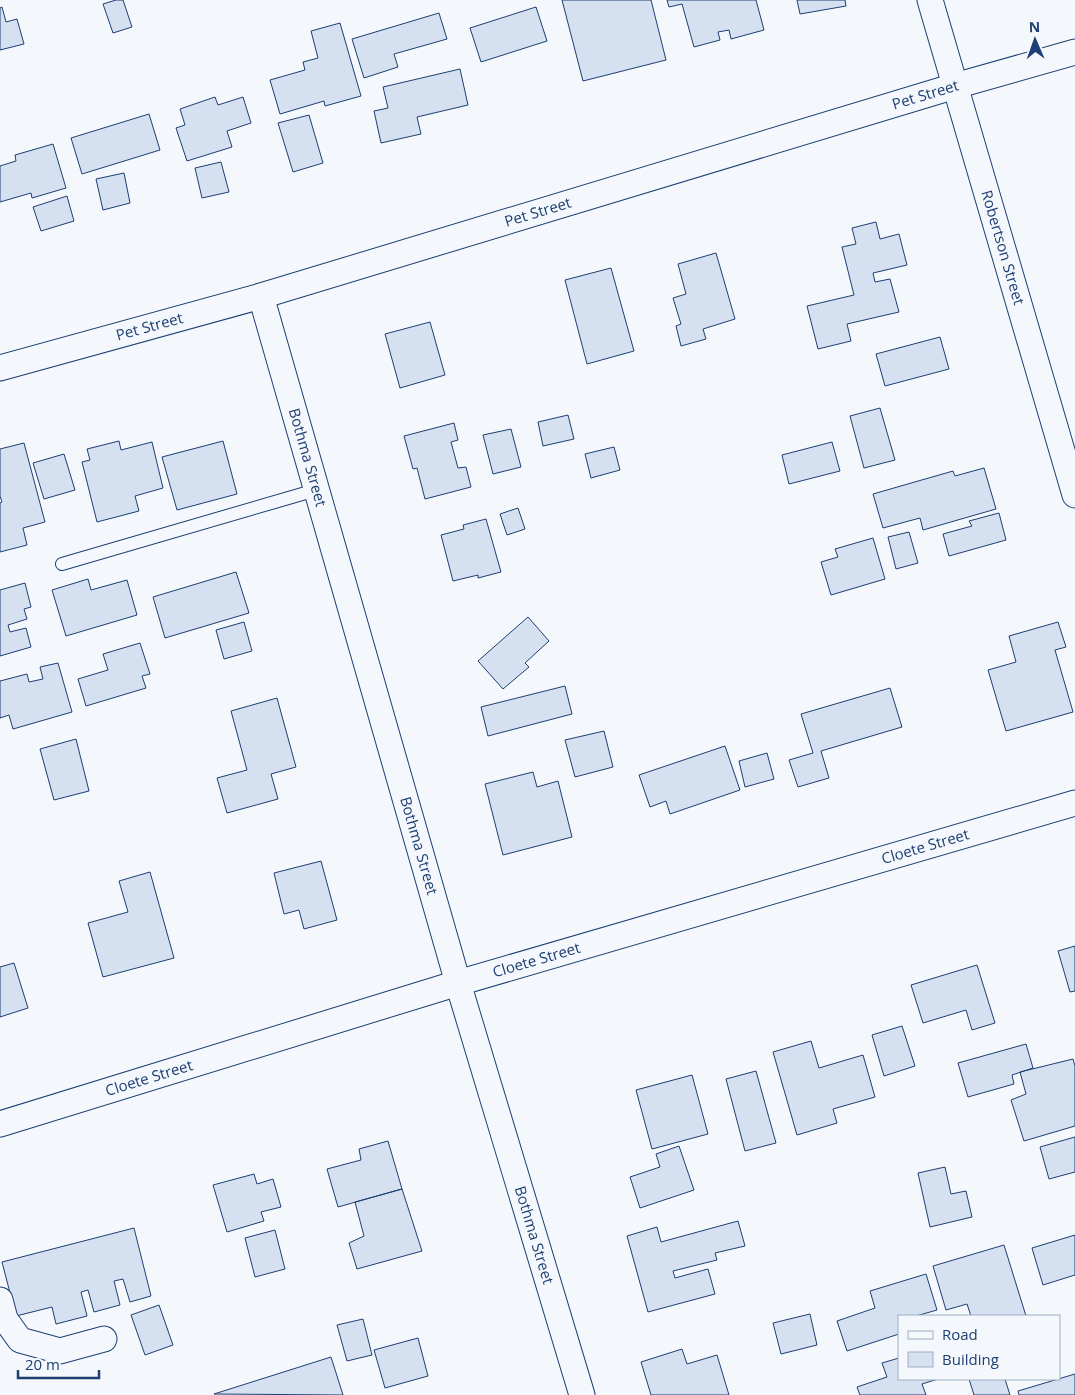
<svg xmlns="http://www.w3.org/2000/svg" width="1075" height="1395" viewBox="0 0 1075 1395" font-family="'Open Sans',sans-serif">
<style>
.building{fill:#d5e0f0;stroke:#1d3f73}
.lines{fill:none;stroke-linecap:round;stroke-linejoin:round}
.service-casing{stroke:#1d3f73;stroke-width:14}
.minor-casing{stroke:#1d3f73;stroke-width:27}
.service{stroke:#f4f7fb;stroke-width:12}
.minor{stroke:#f4f7fb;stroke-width:25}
.labels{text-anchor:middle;stroke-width:4;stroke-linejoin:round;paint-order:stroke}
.street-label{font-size:15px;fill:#1d3f73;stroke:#f4f7fb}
</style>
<rect width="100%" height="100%" fill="#f4f7fb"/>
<path class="building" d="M116,0H123L132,27L113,33L103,4Z
M562,0H651L666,60L583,81Z
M667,0H756L764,30L731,39L729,30L718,32L720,40L694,47L682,4L669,7Z
M797,0H845L846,6L800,14Z
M2,7L6,22L17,19L24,44L0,50V8Z
M536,7L547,41L481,62L470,28Z
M439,13L447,39L394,54L398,67L364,78L352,39Z
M340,23L361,96L325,106L324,101L280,114L270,80L305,70L303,62L318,58L311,31Z
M460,69L468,105L417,117L421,134L381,143L374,111L388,108L383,87Z
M215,97L218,105L243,97L251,123L227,131L232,147L187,161L176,128L185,125L180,109Z
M149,114L160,150L82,174L71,138Z
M309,115L323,163L293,172L278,123Z
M53,144L66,188L32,198L31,193L0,202V166L16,161L15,155Z
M221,162L229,192L202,198L195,168Z
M124,173L130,203L103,210L96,179Z
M67,196L74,221L41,231L33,207Z
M876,222L880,239L899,234L907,265L873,273L875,282L890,279L899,312L847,324L851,341L818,349L807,306L854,295L842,247L856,244L852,228Z
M716,253L735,319L703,329L706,339L681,346L676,326L681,324L673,298L686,294L678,264Z
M611,268L634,351L587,364L565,280Z
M430,322L445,375L400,388L385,334Z
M940,337L949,369L885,386L876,354Z
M880,408L895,460L864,468L850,416Z
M568,415L574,439L543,446L538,422Z
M454,423L458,440L451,442L458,468L466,467L471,487L425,499L417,468L413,469L404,436Z
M511,429L521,467L493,474L483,435Z
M119,441L121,450L152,442L163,488L135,496L139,511L97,522L82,462L90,460L87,449Z
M223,441L237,494L177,510L162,457Z
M832,442L840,471L789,484L782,455Z
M24,443L45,522L23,528L27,545L0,552V503L2,502L0,496V449Z
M614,447L620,470L591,478L585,454Z
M64,454L75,490L44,499L33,463Z
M984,468L996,509L923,530L920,518L883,528L873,494L953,471L955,476Z
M518,508L525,529L507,535L500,514Z
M999,513L1006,540L949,556L943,534L972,526L969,521Z
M486,519L501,572L478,578V575L453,581L441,535L464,529L463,525Z
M909,532L918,563L896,569L888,537Z
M873,538L885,579L831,595L821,562L838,557L835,549Z
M236,572L249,613L165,638L153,597Z
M88,579L91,590L127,580L137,615L66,636L52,590Z
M25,583L31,607L24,609L27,619L8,625L10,632L26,628L31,647L0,656V590Z
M528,617L549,641L525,663L529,667L503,689L478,661Z
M244,622L252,651L224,659L216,630Z
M1058,622L1066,647L1055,650L1073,712L1006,731L988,670L1016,662L1009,636Z
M140,643L150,674L142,676L146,688L86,706L78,679L108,670L103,654Z
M58,663L72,712L13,729L9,715L0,718V681L27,674L29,682L43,679L40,667Z
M565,686L572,714L488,736L481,707Z
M890,688L902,727L821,751L829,778L798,787L789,760L813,753L801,714Z
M277,698L296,767L271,774L278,799L227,813L217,778L247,770L231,711Z
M604,731L613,767L575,777L565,740Z
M76,739L89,791L54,800L40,749Z
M725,746L740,790L670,814L666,801L650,807L639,775Z
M767,753L774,779L745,787L739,761Z
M533,772L537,787L558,781L572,837L503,855L485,784Z
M321,861L337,920L304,929L299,910L284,914L274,873Z
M150,872L174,958L103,977L88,923L128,912L119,881Z
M1075,946V991L1070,992L1058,951Z
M14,963L28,1008L0,1017V967Z
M977,965L995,1023L972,1030L966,1010L923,1023L911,985Z
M902,1026L915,1066L884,1076L872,1035Z
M811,1041L819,1068L863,1055L875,1097L833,1109L837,1123L797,1135L773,1052Z
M1026,1044L1033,1068L1012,1075L1014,1084L968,1097L958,1063Z
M1073,1059L1075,1066V1126L1024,1141L1011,1100L1026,1094L1020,1072Z
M756,1071L776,1143L745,1151L726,1079Z
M692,1075L708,1134L652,1149L636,1090Z
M1075,1137V1172L1049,1179L1040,1147Z
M388,1141L402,1189L338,1207L327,1169L361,1160L359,1149Z
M679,1146L694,1190L640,1208L630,1177L660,1167L656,1154Z
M945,1167L951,1194L966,1191L972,1217L930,1227L918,1173Z
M254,1174L257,1184L273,1179L281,1207L261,1212L264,1221L227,1232L213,1185Z
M402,1189L422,1251L357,1269L349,1243L364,1236L355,1202Z
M738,1221L745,1246L715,1253L717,1260L673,1271L675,1278L708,1269L715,1294L648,1312L627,1236L657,1227L661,1242Z
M134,1228L151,1296L130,1302L123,1279L114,1281L120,1305L94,1312L88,1290L81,1292L87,1316L56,1324L52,1307L16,1316L2,1262Z
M275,1230L285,1269L255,1277L245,1238Z
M1075,1235V1275L1043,1285L1032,1248Z
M1004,1245L1026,1316H971L967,1304L946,1310L933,1266Z
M926,1274L937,1310L916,1316H899V1334L847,1351L837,1321L875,1308L870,1291Z
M159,1305L173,1345L145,1355L131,1315Z
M810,1314L817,1345L781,1354L773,1323Z
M363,1319L372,1355L347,1361L337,1325Z
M418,1338L428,1376L385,1388L374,1350Z
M682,1349L687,1364L717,1355L729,1395H651L641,1362Z
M331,1357L343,1395L214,1394Z
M899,1358V1379H938L922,1384L926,1395H860L857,1387L887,1377L882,1363Z
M1075,1374V1395H1019L1018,1391Z
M969,1379H1005L1010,1395H974Z"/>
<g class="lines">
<g class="service-casing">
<path id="service" d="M62,564L316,490"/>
</g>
<g class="minor-casing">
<g id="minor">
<path id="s1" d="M930,0L1075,495"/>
<path id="s2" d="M261,296L458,983L582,1395"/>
<path id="s3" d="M0,368L261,296L955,86L1075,52"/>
<path id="s4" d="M0,1124L458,983L1075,803"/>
<path d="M0,1300L5,1319L20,1340L60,1351L104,1339"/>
</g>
</g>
<use href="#service" class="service"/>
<use href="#minor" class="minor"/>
</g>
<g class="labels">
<g class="street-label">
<text dy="5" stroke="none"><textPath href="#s3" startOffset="965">Pet Street</textPath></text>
<text dy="5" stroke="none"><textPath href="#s3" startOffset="560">Pet Street</textPath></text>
<text dy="5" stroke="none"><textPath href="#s1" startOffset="258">Robertson Street</textPath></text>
<text dy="5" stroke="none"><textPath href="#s3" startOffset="155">Pet Street</textPath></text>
<text dy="5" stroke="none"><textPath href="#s2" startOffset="168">Bothma Street</textPath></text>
<text dy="5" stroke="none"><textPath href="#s2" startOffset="572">Bothma Street</textPath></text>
<text dy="5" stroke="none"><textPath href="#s4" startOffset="966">Cloete Street</textPath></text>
<text dy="5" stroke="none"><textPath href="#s4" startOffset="561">Cloete Street</textPath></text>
<text dy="5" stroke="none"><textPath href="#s4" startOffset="156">Cloete Street</textPath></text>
<text dy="5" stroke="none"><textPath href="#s2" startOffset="978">Bothma Street</textPath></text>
</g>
</g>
<rect x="898" y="1315" width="162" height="65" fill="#f4f7fb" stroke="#9eadc5"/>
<rect x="908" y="1331" width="25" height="8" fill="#f4f7fb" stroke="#9eadc5"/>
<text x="942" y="1340" font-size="15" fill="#1d3f73">Road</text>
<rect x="908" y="1352" width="25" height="15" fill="#d5e0f0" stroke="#9eadc5"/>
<text x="942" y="1365" font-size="15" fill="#1d3f73">Building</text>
<g transform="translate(1035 40) rotate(358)" stroke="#f4f7fb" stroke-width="4" paint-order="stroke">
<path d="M0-4L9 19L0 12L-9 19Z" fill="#1d3f73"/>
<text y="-8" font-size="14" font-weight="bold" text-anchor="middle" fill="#1d3f73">N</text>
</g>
<path d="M18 1370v8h81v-8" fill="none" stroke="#1d3f73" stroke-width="2.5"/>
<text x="25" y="1370" font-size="15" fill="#1d3f73" stroke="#f4f7fb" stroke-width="4" paint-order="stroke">20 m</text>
</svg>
